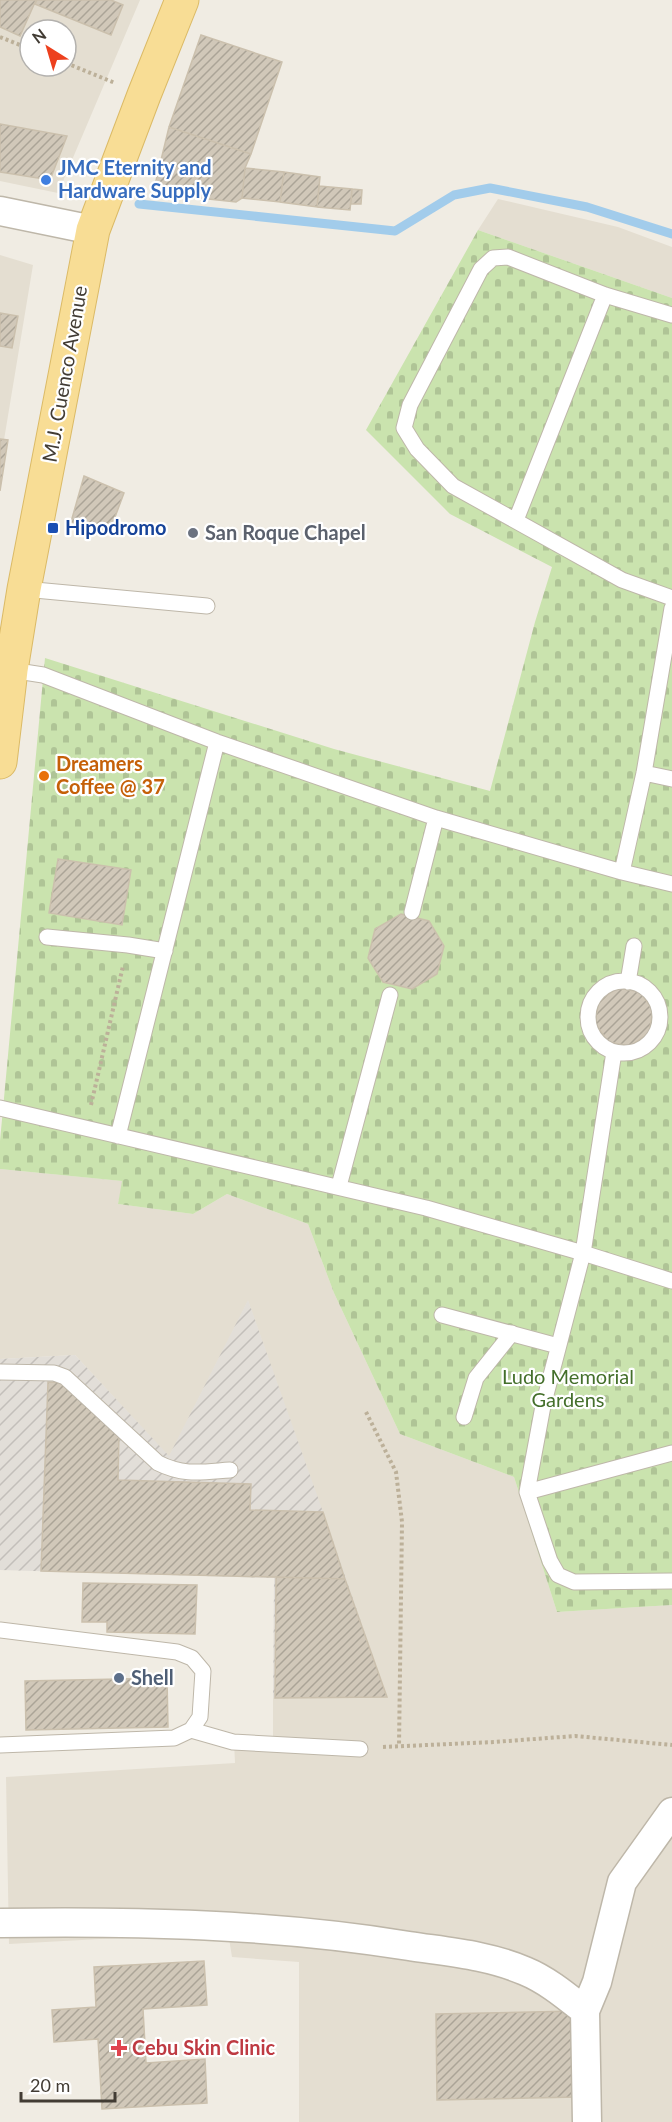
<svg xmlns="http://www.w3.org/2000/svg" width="672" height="2122" viewBox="0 0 672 2122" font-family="Lato,sans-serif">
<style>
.residential{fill:#e4ded1;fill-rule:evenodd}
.industrial{fill:url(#industrial-furrows)}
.cemetery{fill:url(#cemetery-stones)}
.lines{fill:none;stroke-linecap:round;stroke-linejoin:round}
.stream{stroke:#a2cceb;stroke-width:9}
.building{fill:url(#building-hatch);stroke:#cbc0ad;stroke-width:1.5}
.lane-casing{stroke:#beb7a9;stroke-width:17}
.street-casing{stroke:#beb7a9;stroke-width:31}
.primary-casing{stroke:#dbba66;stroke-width:35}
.path{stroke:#bcb099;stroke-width:4;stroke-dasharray:3 3;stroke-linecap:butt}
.lane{stroke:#fff;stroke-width:15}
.street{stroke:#fff;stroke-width:28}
.primary{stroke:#f8dd95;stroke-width:33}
.shop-dot{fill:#3f7fe0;stroke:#fff;stroke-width:2}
.transit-dot{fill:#1a4fb4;stroke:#fff;stroke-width:2}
.worship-dot{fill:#6b7280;stroke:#fff;stroke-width:2}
.food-dot{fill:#e8710a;stroke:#fff;stroke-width:2}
.service-dot{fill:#5c6f8a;stroke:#fff;stroke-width:2}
.health-dot{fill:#e0444e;stroke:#fff;stroke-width:2}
.labels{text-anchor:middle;stroke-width:4.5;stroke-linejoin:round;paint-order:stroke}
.shop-label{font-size:20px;font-weight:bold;fill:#366cbe;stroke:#fff;text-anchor:start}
.street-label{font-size:20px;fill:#423c34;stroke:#fff}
.transit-label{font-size:20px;font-weight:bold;fill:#164399;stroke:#fff;text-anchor:start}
.worship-label{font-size:20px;font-weight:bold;fill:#5b616d;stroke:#fff;text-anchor:start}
.food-label{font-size:20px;font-weight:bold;fill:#c56008;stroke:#fff;text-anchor:start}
.park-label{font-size:20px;fill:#446f2b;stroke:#fff}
.service-label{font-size:20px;font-weight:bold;fill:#4e5e75;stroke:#fff;text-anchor:start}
.health-label{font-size:20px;font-weight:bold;fill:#be3a42;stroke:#fff;text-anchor:start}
</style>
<defs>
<pattern id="industrial-furrows" width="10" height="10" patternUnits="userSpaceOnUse" patternTransform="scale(1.5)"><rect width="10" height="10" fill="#e2ded8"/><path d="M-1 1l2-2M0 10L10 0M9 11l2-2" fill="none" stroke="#c3bfba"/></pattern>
<pattern id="cemetery-stones" width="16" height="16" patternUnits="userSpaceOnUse" patternTransform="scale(1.5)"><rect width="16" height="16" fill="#cae3ae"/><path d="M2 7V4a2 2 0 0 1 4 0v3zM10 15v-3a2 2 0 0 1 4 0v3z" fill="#afc496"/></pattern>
<pattern id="building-hatch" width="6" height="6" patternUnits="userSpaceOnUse" patternTransform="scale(1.5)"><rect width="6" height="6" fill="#d1c8b9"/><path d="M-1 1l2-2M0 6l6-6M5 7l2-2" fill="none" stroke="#aba497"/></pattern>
</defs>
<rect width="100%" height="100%" fill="#f0ece3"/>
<path class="residential" d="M0,0H140L58,193L0,181ZM30,30H66V66H30Z
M498,199L618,227L672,247V298L478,230Z
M0,255L33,265L0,464Z
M0,1169L123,1181L118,1204L193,1214L227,1194L308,1224L334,1293L400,1434L514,1477L557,1612L672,1605V2122H299V1962L232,1957L228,1932L9,1944L6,1777L235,1763L234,1741L273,1738V1698L387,1697L248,1301L169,1457L75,1355L0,1359Z"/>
<path class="industrial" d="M248,1300L323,1512L387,1697L273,1698L274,1578L0,1570V1359L75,1355L169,1456Z"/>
<path class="cemetery" d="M478,230L672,298V1605L557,1612L514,1477L400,1434L334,1293L308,1224L227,1194L193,1214L118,1204L122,1181L0,1169V1141L45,658L334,749L490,791L535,622L552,567L450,514L366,430Z"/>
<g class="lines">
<path class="stream" d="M139,204L395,231L454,195L490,188L587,207L672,234"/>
</g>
<path class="building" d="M0,0H36L20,36L0,27Z
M37,0H111L123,5L111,35L35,4Z
M201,35L282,62L251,154L169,127Z
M0,124L67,136L50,180L0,172Z
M169,127L251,154L245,168L242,198L236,202L153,193Z
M245,168L284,172L280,202L242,198Z
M284,172L320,177L317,207L280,202Z
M319,186L352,189L350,210L317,207Z
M352,189L362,190L361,204H351Z
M0,313L18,316L12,348L0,346Z
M0,439L8,440L0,491Z
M84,476L124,493L109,533L71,522Z
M58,859L131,870L122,925L49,913Z
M401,914L429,921L444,946L437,974L412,989L383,982L368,958L375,929Z
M618,988L640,992L653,1010L649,1033L630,1046L608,1042L595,1023L599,1000Z
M48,1382L67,1383L119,1434L118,1480L251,1484L250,1510L323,1512L345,1579L41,1571Z
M276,1577L345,1579L387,1697L275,1698Z
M83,1583L197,1585L195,1634L107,1632V1622H82Z
M167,1678L168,1727L26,1730L25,1681Z
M204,1961L207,2005L143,2009L146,2063L205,2059L207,2103L102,2109L98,2039L54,2042L52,2010L96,2007L94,1967Z
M576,2011L577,2097L437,2100L436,2014Z"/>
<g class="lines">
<g class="lane-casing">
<path id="lane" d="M672,315L605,295L508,257L493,258L481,269L410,405L404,428L417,449L453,486L622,580L672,598
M516,520L605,295
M24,589L207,606
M11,670L43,675L217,742L436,818L622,872L672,884
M644,773L672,779
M622,872L644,773L672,608
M412,912L436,818
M47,937L128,945L165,951
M588 1017a36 36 0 1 1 72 0a36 36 0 1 1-72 0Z
M628,982L634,946
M614,1052L583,1253L543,1406L527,1492L550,1561L558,1575L574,1582L672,1581
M0,1108L426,1208L583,1253L672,1281
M118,1136L217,742
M339,1186L390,995
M442,1315L558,1346
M0,1372L54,1373L65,1377L158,1463C184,1476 202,1472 230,1470
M464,1417L476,1378L512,1333
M527,1492L672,1453
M0,1630L177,1652L192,1658L203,1671L200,1717L191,1730L174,1738L0,1745
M191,1730L233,1742L360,1749"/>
</g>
<g class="street-casing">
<path id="street" d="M0,211L93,230
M0,1923C137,1921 274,1924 409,1946C448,1952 488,1955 525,1971C547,1980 566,1996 585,2011
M587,2122L585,2011L597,1982L622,1882L672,1812"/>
</g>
<g class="primary-casing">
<path id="primary" d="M0,762L11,670L24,589L93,230L144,95L182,0"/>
</g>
<path class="path" d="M0,37L30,49
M66,63L115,83
M91,1105L123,966
M366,1412L396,1472L402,1522L399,1746
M383,1747L494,1742L575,1736L672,1745"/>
<use href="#lane" class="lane"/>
<use href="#street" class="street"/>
<use href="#primary" class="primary"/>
</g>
<circle class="shop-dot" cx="46" cy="180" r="6"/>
<rect class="transit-dot" x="47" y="522" width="12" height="12" rx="3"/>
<circle class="worship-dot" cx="193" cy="533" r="6"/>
<circle class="food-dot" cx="44" cy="776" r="6"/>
<circle class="service-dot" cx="119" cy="1678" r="6"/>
<path class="health-dot" d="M116 2039h6v6h6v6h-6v6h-6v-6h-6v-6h6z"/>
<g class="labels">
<g class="shop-label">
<text x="58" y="175">JMC Eternity and<tspan x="58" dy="23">Hardware Supply</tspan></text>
</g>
<g class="street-label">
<text transform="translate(65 374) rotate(-80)" y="7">M.J. Cuenco Avenue</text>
</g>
<g class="transit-label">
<text x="65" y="535">Hipodromo</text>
</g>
<g class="worship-label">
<text x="205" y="540">San Roque Chapel</text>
</g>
<g class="food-label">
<text x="56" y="771">Dreamers<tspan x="56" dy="23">Coffee @ 37</tspan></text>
</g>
<g class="park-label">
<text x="568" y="1384">Ludo Memorial<tspan x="568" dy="23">Gardens</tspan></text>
</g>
<g class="service-label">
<text x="131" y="1685">Shell</text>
</g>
<g class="health-label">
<text x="132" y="2055">Cebu Skin Clinic</text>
</g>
</g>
<g transform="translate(48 48) rotate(323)"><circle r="28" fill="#ffffff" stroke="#b3b1ae" stroke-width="1.5"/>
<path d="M0-4.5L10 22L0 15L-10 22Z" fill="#ed401e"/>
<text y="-9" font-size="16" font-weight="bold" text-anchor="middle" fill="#423c34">N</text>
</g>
<path d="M21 2092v9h94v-9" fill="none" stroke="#423c34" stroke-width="3"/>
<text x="30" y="2092" font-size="18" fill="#423c34" stroke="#ffffff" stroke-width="4.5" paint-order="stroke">20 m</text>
</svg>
